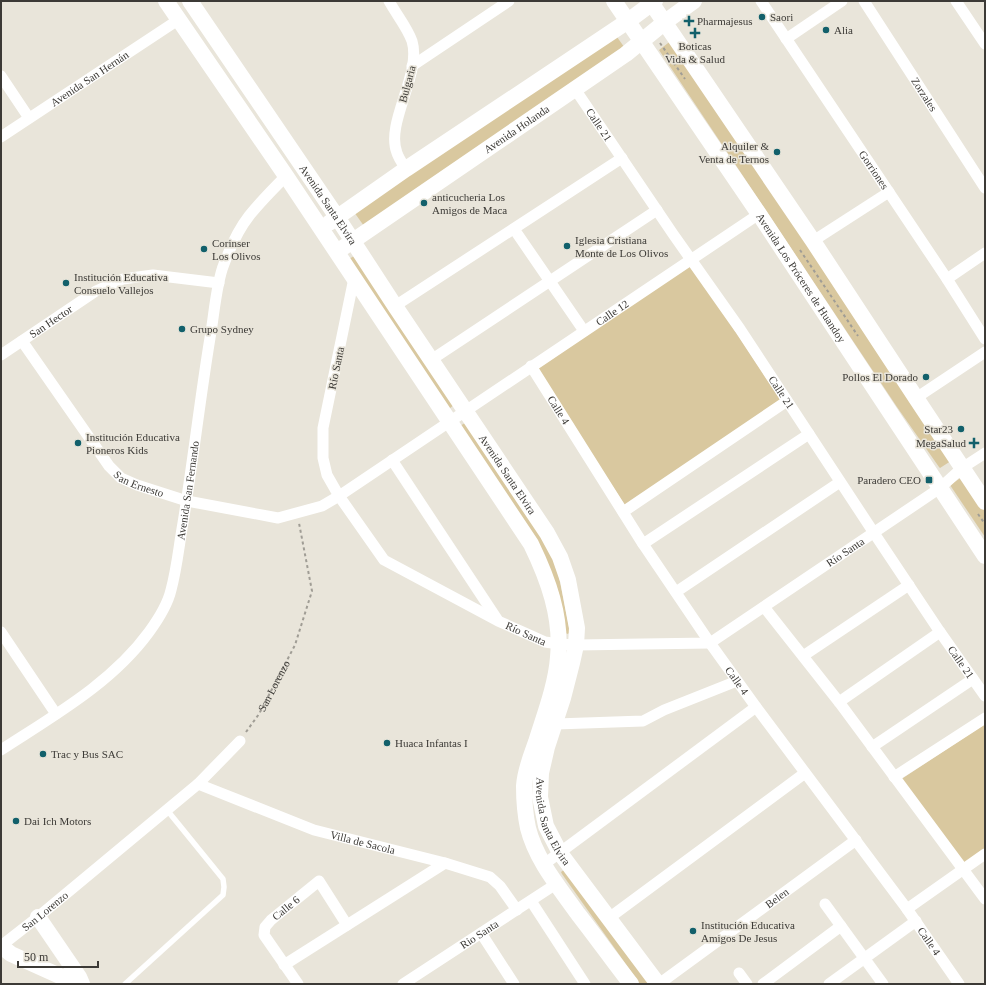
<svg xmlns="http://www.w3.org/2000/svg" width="986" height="985" viewBox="0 0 986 985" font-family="Georgia,serif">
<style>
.green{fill:#d9c89f}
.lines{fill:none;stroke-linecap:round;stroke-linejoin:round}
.path{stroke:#a09d95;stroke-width:2;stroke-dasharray:3 3;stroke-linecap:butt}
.lane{stroke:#fff;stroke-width:5.5}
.street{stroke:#fff;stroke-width:11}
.secondary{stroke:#fff;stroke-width:16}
.poi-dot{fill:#12606b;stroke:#e9e5da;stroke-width:1.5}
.labels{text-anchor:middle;stroke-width:3;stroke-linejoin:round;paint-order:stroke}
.poi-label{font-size:11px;fill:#3c3a36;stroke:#e9e5da;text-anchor:start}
.street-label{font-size:11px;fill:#3c3a36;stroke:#e9e5da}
</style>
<rect width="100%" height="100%" fill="#e9e5da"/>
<path class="green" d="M617,37L627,51L364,226L354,212Z
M672,40L954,459L940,468L939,467L897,407L659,50Z
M354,256L455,404L449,409L349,259Z
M691,264L782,402L627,508L536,370Z
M468,421L555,557L570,632L568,634L565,633L559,594L552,574L460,426Z
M962,477L985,506V537L950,485Z
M985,724V851L964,865L900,780Z
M565,869L651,984H640L562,874L561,872Z"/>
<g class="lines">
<g class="path">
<path d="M660,43L685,79"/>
<path d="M800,250L858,336"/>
<path d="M978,514L985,524"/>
<path id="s1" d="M246,732L259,714L295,645L312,591L299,523"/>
</g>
<path class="lane" d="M125,984L223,895L224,887L223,879L167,810"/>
<g class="street">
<path d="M389,1C396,14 407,27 412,41C422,74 385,123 397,153C399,159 403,164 406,169"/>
<path id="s2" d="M761,1L947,279L985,339"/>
<path id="s3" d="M864,1L985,188"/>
<path d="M956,1L985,44"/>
<path d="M786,39L842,1"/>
<path d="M412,66L509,1"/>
<path d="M1,76L29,118"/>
<path id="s4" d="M575,89L673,234L740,329L874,533L940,632L985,696"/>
<path id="s5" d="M1,137L178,20"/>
<path d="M514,229L584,331"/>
<path d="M813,241L889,192"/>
<path id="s6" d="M354,278L323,428V458L327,475L339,496L384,560L498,621L525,633L545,642L559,644L576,645L710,643L940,488L962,468L985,453"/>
<path d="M947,279L985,253"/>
<path d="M395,306L622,158"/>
<path id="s7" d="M22,341L109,466L121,478L137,485L187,501L278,518L322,506L339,496L759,214"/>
<path id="s8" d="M1,355L96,291L123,279L153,275L219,283"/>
<path d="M431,360L657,210"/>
<path id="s9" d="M531,366L643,544L710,643L756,707L907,909L959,984"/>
<path d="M916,398L985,352"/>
<path d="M392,460L497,619"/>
<path d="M623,512L787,401"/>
<path d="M643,544L809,434"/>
<path d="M676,592L840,482"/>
<path d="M764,607L839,702L985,899"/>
<path d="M1,632L56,714"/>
<path d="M803,656L909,585"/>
<path d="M839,702L940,632"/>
<path d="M556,724L643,721L664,710L737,681"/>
<path d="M872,747L973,679"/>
<path id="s10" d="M1,750C53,716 112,683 149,632C157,621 168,603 171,590C177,568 179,545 183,523C193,461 200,399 210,338C214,317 216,283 224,264C230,248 238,230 249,216C260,202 273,189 286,176"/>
<path d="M894,777L985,718"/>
<path id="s11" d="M198,784L314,830L445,863L490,877L500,886L517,910"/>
<path d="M543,865L756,707"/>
<path d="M531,901L585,984"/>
<path d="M825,904L883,984"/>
<path d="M907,909L985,854"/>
<path d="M609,918L805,773"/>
<path d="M481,933L514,984"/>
<path id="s12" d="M1,946L38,917L198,784L240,741"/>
<path d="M284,965L445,863"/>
<path d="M739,973L747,984"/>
<path id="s13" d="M298,984L264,935L265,927L271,920L319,881L347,925"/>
<path id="s14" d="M403,984L556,884"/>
<path id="s15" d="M659,984L856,840"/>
<path d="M763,984L841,926"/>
<path d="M829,984L916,921"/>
</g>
<g class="secondary">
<path d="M166,1L286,176L531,544C548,579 562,617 558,657C556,685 544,716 536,742C531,756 525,770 524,786C524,800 525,814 528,828C536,860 559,887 578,914C596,937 613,961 631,984"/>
<path id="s16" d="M190,1L337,217L395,306L547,533L560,557L568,580L577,628L576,645L572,663L563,698L547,747L541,773L540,797L546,826L560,853L658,984"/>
<path id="s17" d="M614,1L759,214L985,556"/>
<path d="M650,1L813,241L916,398L985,502"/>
<path d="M329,223L406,169L628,21L655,1"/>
<path id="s18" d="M344,247L626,54L665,22L694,1"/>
<path d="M38,917L79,977L82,984"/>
<path d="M1,946L11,954L71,981L73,984"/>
</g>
</g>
<g class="poi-dot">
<circle cx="762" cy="17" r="4"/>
<path d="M687 15h4v4h4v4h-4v4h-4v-4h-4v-4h4z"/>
<circle cx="826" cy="30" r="4"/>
<path d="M693 27h4v4h4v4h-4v4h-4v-4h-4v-4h4z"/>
<circle cx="777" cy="152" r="4"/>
<circle cx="424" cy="203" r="4"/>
<circle cx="567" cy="246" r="4"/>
<circle cx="204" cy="249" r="4"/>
<circle cx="66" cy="283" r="4"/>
<circle cx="182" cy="329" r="4"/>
<circle cx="926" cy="377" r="4"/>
<circle cx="961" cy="429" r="4"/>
<circle cx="78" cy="443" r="4"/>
<path d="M972 437h4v4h4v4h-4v4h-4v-4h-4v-4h4z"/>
<rect x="925" y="476" width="8" height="8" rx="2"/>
<circle cx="387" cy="743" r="4"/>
<circle cx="43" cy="754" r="4"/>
<circle cx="16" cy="821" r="4"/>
<circle cx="693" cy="931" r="4"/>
</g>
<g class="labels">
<g class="poi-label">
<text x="770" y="21">Saori</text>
<text x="697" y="25">Pharmajesus</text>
<text x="834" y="34">Alia</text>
<text x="695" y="50" text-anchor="middle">Boticas<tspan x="695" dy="13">Vida &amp; Salud</tspan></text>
<text x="769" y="150" text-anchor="end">Alquiler &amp;<tspan x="769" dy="13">Venta de Ternos</tspan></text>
<text x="432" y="201">anticucheria Los<tspan x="432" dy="13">Amigos de Maca</tspan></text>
<text x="575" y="244">Iglesia Cristiana<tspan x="575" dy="13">Monte de Los Olivos</tspan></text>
<text x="212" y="247">Corinser<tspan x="212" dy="13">Los Olivos</tspan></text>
<text x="74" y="281">Institución Educativa<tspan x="74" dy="13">Consuelo Vallejos</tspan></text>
<text x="190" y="333">Grupo Sydney</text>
<text x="918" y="381" text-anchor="end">Pollos El Dorado</text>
<text x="953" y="433" text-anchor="end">Star23</text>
<text x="86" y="441">Institución Educativa<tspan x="86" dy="13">Pioneros Kids</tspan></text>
<text x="966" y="447" text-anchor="end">MegaSalud</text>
<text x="921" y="484" text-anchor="end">Paradero CEO</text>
<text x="395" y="747">Huaca Infantas I</text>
<text x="51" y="758">Trac y Bus SAC</text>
<text x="24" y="825">Dai Ich Motors</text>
<text x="701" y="929">Institución Educativa<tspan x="701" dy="13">Amigos De Jesus</tspan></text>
</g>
<g class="street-label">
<text dy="4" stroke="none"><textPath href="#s5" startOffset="106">Avenida San Hernán</textPath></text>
<text transform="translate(407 84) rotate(-75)" y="4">Bulgaria</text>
<text dy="4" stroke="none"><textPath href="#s3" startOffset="111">Zorzales</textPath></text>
<text dy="4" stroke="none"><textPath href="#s4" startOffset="43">Calle 21</textPath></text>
<text dy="4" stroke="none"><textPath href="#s18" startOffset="209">Avenida Holanda</textPath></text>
<text dy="4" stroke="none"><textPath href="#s2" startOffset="203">Gorriones</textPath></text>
<text dy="4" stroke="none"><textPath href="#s16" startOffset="246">Avenida Santa Elvira</textPath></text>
<text dy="4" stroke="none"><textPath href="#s17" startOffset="334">Avenida Los Próceres de Huandoy</textPath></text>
<text dy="4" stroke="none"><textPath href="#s7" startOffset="726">Calle 12</textPath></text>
<text dy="4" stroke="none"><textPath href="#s8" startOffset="60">San Hector</textPath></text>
<text transform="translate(336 368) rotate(-78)" y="4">Río Santa</text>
<text dy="4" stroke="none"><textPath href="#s4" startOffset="367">Calle 21</textPath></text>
<text dy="4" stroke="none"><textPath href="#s9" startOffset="52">Calle 4</textPath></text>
<text dy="4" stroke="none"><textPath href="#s16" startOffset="570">Avenida Santa Elvira</textPath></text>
<text dy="4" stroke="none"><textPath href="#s7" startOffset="188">San Ernesto</textPath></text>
<text dy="4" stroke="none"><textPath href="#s10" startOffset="339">Avenida San Fernando</textPath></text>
<text dy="4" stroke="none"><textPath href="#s6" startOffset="812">Río Santa</textPath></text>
<text dy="4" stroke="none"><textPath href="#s6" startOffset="463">Río Santa</textPath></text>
<text dy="4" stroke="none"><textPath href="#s4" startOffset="691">Calle 21</textPath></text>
<text dy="4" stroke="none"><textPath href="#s9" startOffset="376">Calle 4</textPath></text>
<text dy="4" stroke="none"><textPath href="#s1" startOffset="54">San Lorenzo</textPath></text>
<text dy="4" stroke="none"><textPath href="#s16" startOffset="942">Avenida Santa Elvira</textPath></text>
<text dy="4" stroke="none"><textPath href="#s11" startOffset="175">Villa de Sacola</textPath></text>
<text dy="4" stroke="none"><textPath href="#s15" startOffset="146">Belen</textPath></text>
<text dy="4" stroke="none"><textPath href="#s13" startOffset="96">Calle 6</textPath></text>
<text dy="4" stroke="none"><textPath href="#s12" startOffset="56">San Lorenzo</textPath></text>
<text dy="4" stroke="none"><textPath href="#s14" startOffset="91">Rio Santa</textPath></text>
<text dy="4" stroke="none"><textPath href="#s9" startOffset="700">Calle 4</textPath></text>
</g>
</g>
<rect width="986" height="985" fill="none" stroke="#3c3a36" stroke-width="4"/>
<path d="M18 961v6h80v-6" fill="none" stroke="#3c3a36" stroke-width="2"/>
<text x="24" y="961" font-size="12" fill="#3c3a36" stroke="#e9e5da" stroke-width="3" paint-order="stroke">50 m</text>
</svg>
